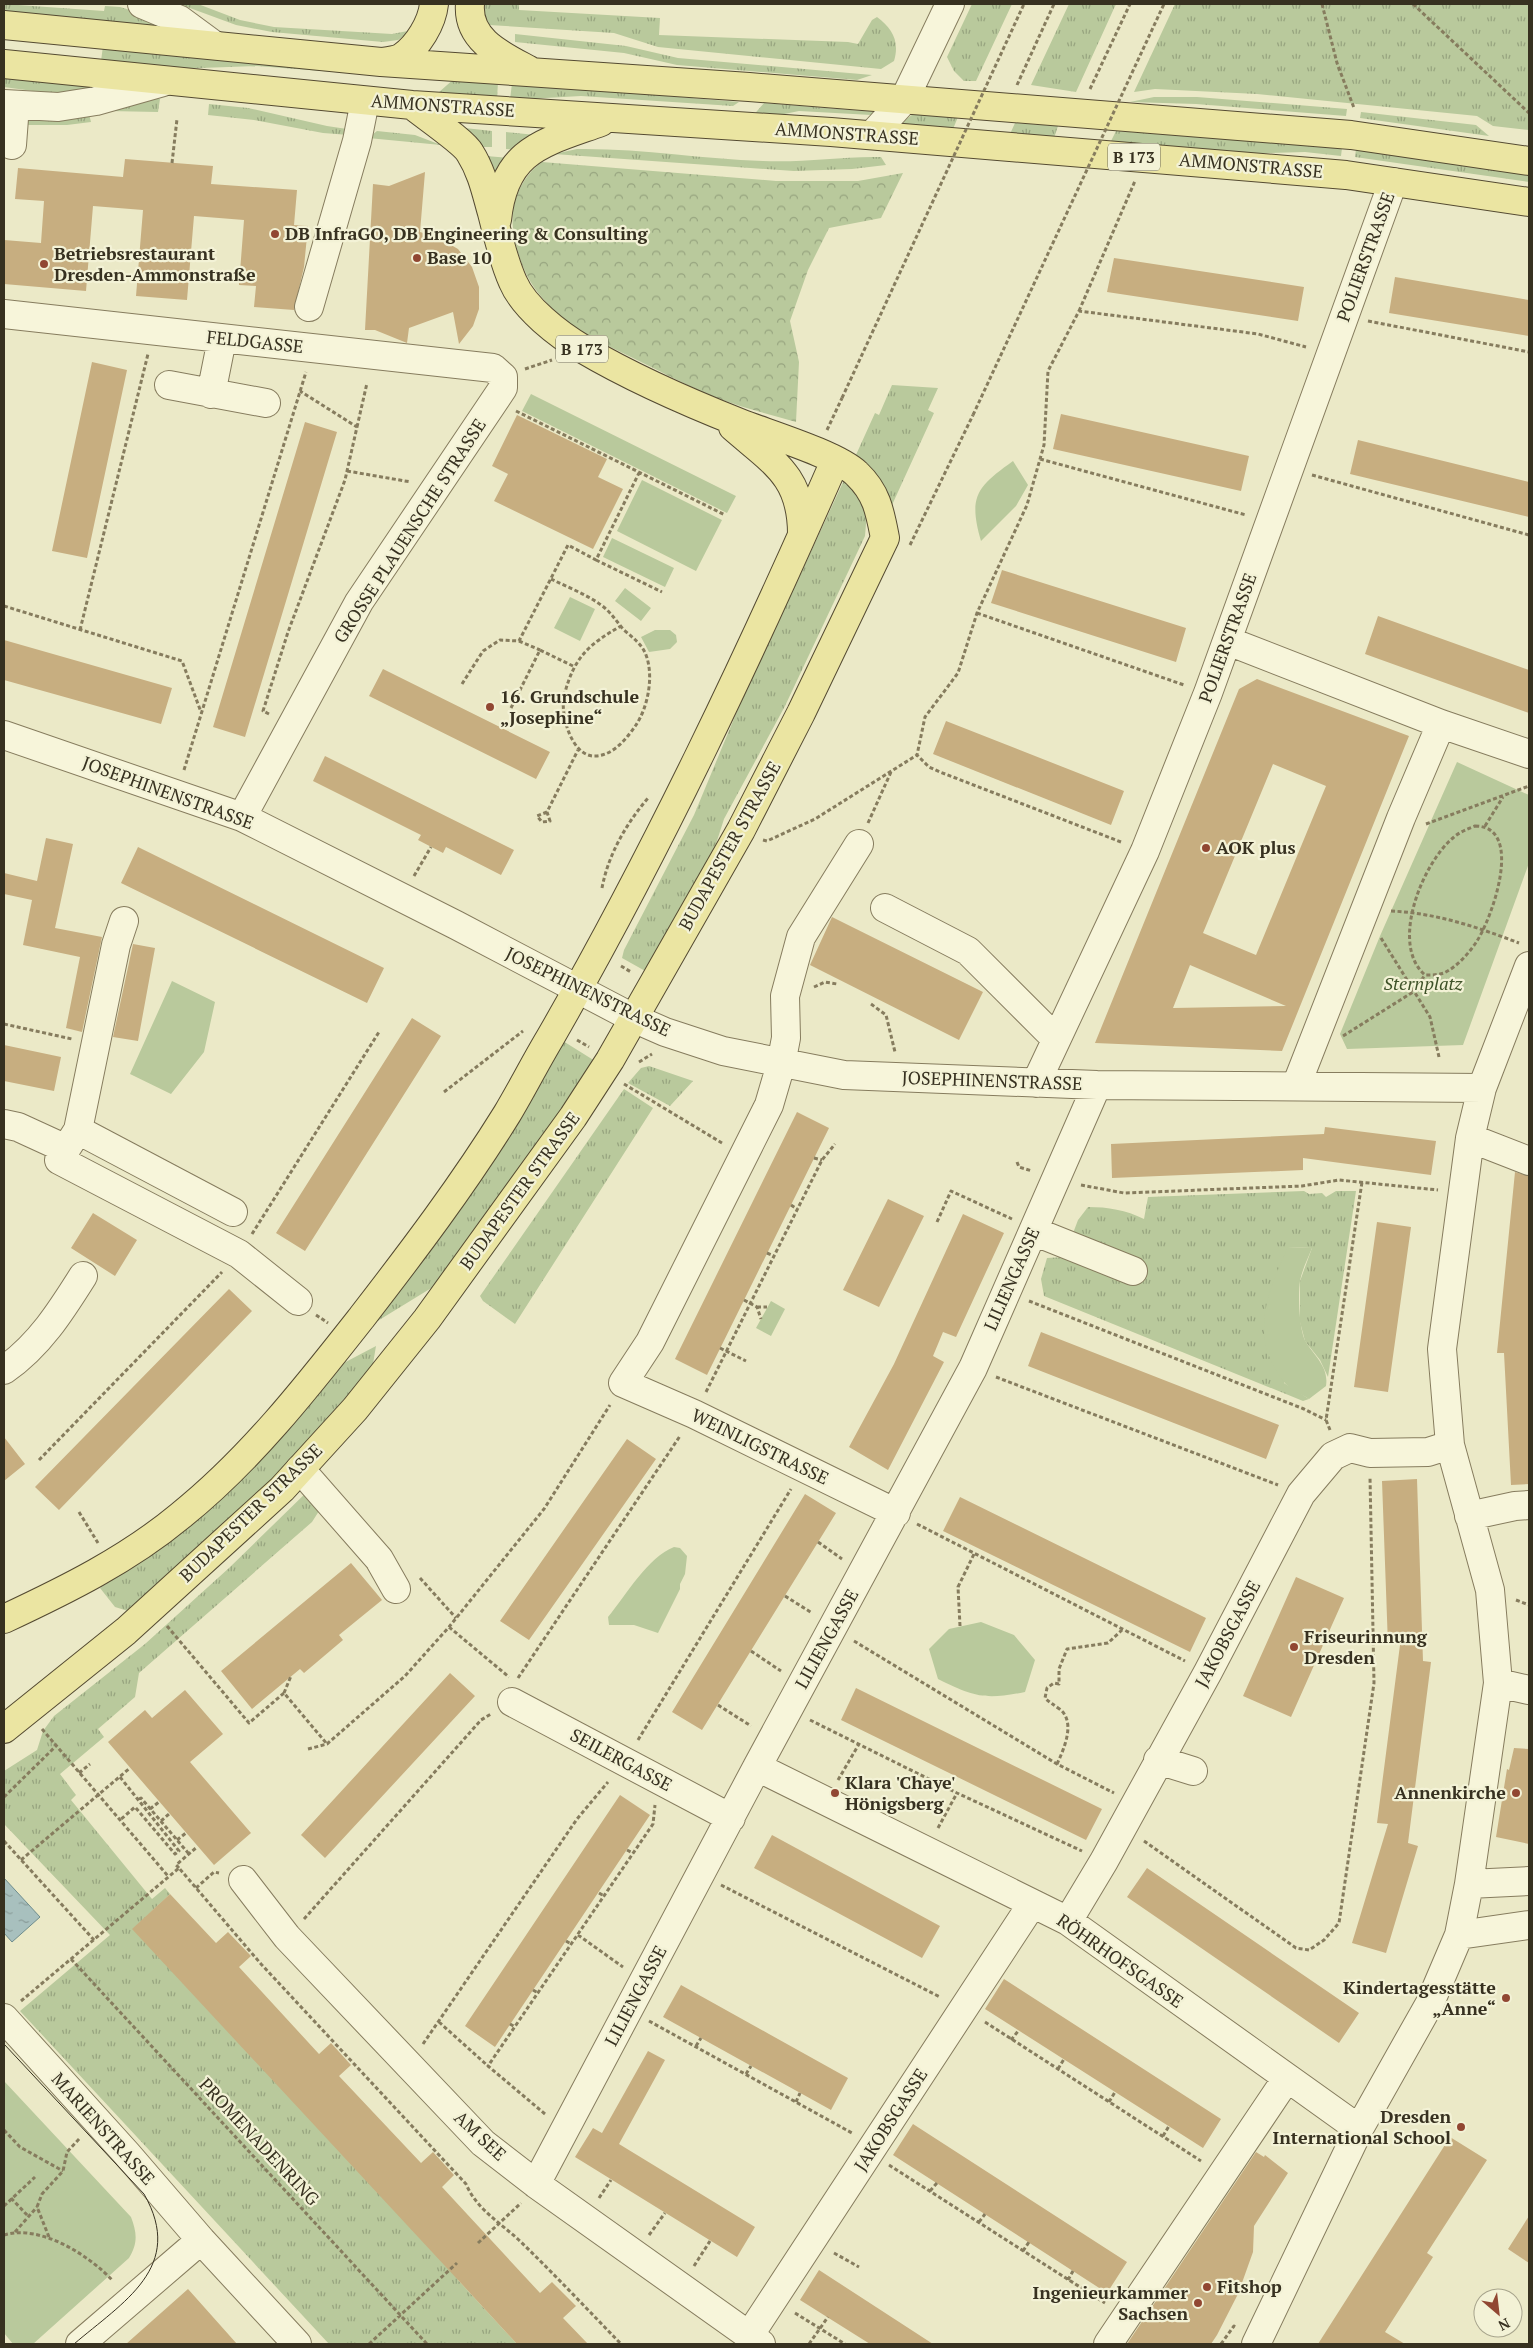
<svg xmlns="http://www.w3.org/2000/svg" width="1533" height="2348" viewBox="0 0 1533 2348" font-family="'PT Serif',serif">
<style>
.grass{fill:url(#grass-tufts)}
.forest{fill:url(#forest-crowns)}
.green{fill:#b9c99c}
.water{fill:url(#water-ripples);stroke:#6f8d8d}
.building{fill:#c7ae80;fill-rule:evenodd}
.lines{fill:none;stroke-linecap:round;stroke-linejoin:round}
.minor-casing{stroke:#867c5e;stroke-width:30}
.major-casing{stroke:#544a31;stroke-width:30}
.path{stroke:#867c5e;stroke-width:3;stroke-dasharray:4 2.5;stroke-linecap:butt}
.minor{stroke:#f7f5da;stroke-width:28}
.major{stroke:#ebe5a2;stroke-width:28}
.tram{stroke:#373120;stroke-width:1}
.path-bridge{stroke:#867c5e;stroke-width:3;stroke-dasharray:4 2.5;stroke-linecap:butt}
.poi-dot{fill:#914732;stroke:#f3f2d6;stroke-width:2}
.labels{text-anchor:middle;stroke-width:4.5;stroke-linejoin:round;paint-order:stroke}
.shield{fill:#f3f2d6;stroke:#6f6b57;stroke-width:1}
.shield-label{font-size:16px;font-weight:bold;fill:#373120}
.street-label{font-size:18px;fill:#373120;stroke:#f3f2d6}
.poi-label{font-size:18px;font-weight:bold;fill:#373120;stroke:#f3f2d6;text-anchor:start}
.park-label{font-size:18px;font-style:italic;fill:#3e5228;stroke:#f3f2d6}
</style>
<defs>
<pattern id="grass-tufts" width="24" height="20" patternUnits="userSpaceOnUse" patternTransform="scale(1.25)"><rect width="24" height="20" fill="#b9c99c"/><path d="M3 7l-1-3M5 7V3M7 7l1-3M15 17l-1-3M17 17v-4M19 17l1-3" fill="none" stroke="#97a47f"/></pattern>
<pattern id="forest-crowns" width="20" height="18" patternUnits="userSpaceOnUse" patternTransform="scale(1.25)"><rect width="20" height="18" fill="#b9c99c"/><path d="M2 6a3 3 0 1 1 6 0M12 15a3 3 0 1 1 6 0" fill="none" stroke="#97a47f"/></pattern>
<pattern id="water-ripples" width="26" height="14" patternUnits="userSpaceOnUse" patternTransform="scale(1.25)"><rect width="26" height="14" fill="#a8c0be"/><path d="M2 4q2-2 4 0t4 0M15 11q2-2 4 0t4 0" fill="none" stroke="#8a9d9a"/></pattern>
</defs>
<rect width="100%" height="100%" fill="#ebe9c7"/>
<path class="grass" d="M4,4L104,11L105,6L120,7L176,24L175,30L4,12Z
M179,4H198L240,20L274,27L392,34L413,30L398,40L383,42L272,32L236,25Z
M484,4H519V10L660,18L659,35L848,42L858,44L872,20L877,17C892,28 900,41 894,61L881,69L658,47L614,33L489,25L483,13Z
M972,4H1012L976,81H964L954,71L947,57Z
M1069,4H1116L1076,92L1031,85Z
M1175,4H1529V130L1493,126L1477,116L1257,94L1155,89L1134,92Z
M515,34L626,46L678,58L872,75L857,80L677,65L624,53L515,42Z
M103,46L412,78L257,66L173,69L101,61Z
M4,77L103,87L40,97V92L4,87Z
M455,78L498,82L497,99L438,93Z
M512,83L739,102L733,106L581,96L510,100Z
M1154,97H1197L1347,109L1346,116L1196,104L1130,102Z
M146,98L160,99L158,112L108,111Z
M764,103L876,112L871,115L799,111L765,118H751Z
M209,104L248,108L327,126L347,129L349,135L323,133L254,120L208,115Z
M1361,112L1476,125L1489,136L1360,118Z
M89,114L91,122L67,125H19L20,117Z
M913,114L958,117L953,129L896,127Z
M1015,123L1058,126L1054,138L1010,134Z
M465,128L492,131V147H479L463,129Z
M377,131L415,135L441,145L368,138Z
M1116,131L1342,148L1341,156L1305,152L1231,154L1110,143Z
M506,132L536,135L518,150L506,149Z
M577,149C639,148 701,159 763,161C803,163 842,156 881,157L886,165L852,169L794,171L554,154Z
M1356,149L1529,174V182L1355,157Z
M486,156L510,158L496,197Z
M892,385L938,388L928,410L934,413L892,505L883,488L855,457L875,413L879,415Z
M845,478L850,481L867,511L865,536L785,706L724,819L707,872L647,972L622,958L624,950L694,815L738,709Z
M563,1041L595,1061L446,1279L371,1325Z
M649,1066L693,1081L670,1106L628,1083L641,1068Z
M624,1089L653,1108L515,1324L483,1301L480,1296Z
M1304,1191L1309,1194L1322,1193L1326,1197L1336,1191H1356L1328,1377L1320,1360L1305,1341L1300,1322V1281L1312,1248L1288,1247L1284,1383L1309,1399L1303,1401L1044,1296L1041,1279L1047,1258L1064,1257L1078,1220L1088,1207C1108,1207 1126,1210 1144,1219L1148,1197Z
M376,1346L373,1364L376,1369L309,1447L128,1611L115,1607L100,1588L153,1553L200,1516L338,1366Z
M313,1486L326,1500L312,1522L139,1673L135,1697L98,1729L104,1737L60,1774L76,1795L71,1800L152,1899L165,1888L170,1894L133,1929L466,2273L458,2280L517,2344H329L20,2011L110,1935L4,1824V1771L37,1750L43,1731L54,1716L145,1644L229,1568Z"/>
<path class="forest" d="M542,162L776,181H858L903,173L881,218L829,228L808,270L790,321L799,362L796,422C771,415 744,408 720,399C691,388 664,373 637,360C602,343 564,326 539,294C524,275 516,252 513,228C510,203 522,176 542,162Z"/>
<path class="green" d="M531,394L736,496L727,513L522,411Z
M1013,461L1028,485L1016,506L981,541C968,496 977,487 1013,461Z
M642,480L722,520L696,571L617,531Z
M612,538L674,568L665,587L603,557Z
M625,588L651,608L641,621L615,601Z
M570,597L595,609L580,641L554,628Z
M655,630H670L676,635L677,642L670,649L649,652L641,637Z
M1457,762L1529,795V863L1463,1045L1347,1049L1340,1034L1380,936Z
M172,981L215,1002L204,1052L171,1094L130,1074Z
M1288,1247L1312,1248C1308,1258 1302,1270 1300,1281C1298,1294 1299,1331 1306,1342C1315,1357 1329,1367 1326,1386L1309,1399C1301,1394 1289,1389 1283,1381C1249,1336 1267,1293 1288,1247Z
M771,1301L785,1309L771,1336L756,1328Z
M674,1547L680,1548L687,1556L685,1574L680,1584V1589L658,1633L634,1625H609L608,1617C626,1595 648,1557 674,1547Z
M981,1622L1014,1635L1035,1660L1025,1692C984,1700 975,1697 938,1679L929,1649L949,1629Z
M4,2081L131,2217C137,2233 138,2243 129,2258L33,2344H13L4,2333Z"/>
<path class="water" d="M4,1878L40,1917L12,1942L4,1933Z"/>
<path class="building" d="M125,159L213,166L211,184L297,190L294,225L308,226L304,267L294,310L254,307L256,286L239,285L244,220L194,216L187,300L136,296L143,210L93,206L86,291L4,284V240L41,243L44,201L15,199L18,168L123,177Z
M425,172L420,232L439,238L458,249L472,267L479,287V309L473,326L459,344L453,312L409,328L407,343L375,330H365L373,184L389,186Z
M1114,258L1304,287L1298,321L1107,292Z
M1395,277L1529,300V336L1389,313Z
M92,362L127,370L87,558L52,551Z
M1061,414L1249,456L1241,491L1053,449Z
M517,415L607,459L598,477L623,489L593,549L494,501L508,474L492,466Z
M305,422L337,432L245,737L213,727Z
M1358,440L1529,482V517L1350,474Z
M1002,570L1186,628L1176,662L991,603Z
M1378,616L1529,670V713L1365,654Z
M4,640L172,688L161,724L4,680Z
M383,669L550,752L536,779L369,696Z
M1257,679L1409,736L1282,1051L1095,1043L1239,689ZM1273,764L1326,786L1256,955L1203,933ZM1190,965L1286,1006L1173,1008Z
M946,721L1124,791L1111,825L933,754Z
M325,756L514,850L501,875L446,847L443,853L418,840L421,835L313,781Z
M46,838L73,844L55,928L102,937L82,1032L66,1028L80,957L23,945L32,900L4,894V873L37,881Z
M138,847L384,968L367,1003L121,883Z
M832,917L983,992L959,1040L810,965Z
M133,944L155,948L138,1041L113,1037Z
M412,1018L441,1036L305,1251L276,1233Z
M4,1045L61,1057L54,1091L4,1081Z
M797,1112L829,1128L707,1375L675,1359Z
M1325,1127L1436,1141L1431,1175L1303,1158V1170L1112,1178L1111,1144L1324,1134Z
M1515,1172L1529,1176V1484L1511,1485L1504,1353H1497Z
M888,1199L924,1216L879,1307L843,1290Z
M93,1213L137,1240L115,1276L71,1248Z
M963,1214L1004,1233L956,1337L943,1332L933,1356L944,1362L888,1470L849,1447L894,1364Z
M1377,1222L1411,1227L1388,1392L1354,1387Z
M229,1289L252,1311L59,1510L35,1487Z
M1041,1332L1279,1425L1266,1459L1028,1366Z
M4,1437L25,1464L4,1481Z
M627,1439L656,1459L529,1640L500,1621Z
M1417,1479L1423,1661L1431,1662L1408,1843L1418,1846L1386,1953L1352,1943L1388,1824L1377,1823L1400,1645H1388L1382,1481Z
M805,1494L836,1513L702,1730L672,1712Z
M960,1497L1206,1618L1190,1652L943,1531Z
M351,1563L382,1600L339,1635L343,1640L304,1673L300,1669L252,1709L221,1671Z
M1296,1577L1344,1598L1291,1717L1243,1696Z
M450,1673L475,1696L325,1858L301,1835Z
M856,1688L1102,1809L1086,1840L841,1720Z
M185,1690L223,1734L190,1762L251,1833L214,1865L108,1742L145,1710L152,1718Z
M1514,1748L1529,1749V1844L1496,1837L1507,1769L1509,1770Z
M620,1795L650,1815L495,2047L465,2026Z
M772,1835L940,1926L922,1958L754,1868Z
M1147,1868L1359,2013L1339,2043L1127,1897Z
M170,1894L216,1943L228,1932L251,1956L239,1967L319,2054L331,2043L351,2065L339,2076L421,2163L433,2152L454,2175L442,2187L540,2293L552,2282L576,2306L563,2318L588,2344H517L458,2280L132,1929Z
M1004,1979L1221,2119L1203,2148L985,2009Z
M681,1985L848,2078L831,2110L663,2017Z
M648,2051L665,2060L619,2144L755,2227L737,2257L575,2157L593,2128L602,2133Z
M913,2124L1127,2262L1107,2293L893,2155Z
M1450,2137L1487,2160L1427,2253L1433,2257L1385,2332L1405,2344H1318Z
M1256,2152L1264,2157L1265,2155L1288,2173L1254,2226L1253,2252L1238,2294L1217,2335L1211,2344H1127Z
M1529,2216V2263L1508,2249Z
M819,2270L933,2344H870L800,2300Z
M188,2289L237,2344H126Z"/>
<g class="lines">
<g class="minor-casing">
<path id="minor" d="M142,4L180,20L214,45
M4,104L58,107L96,101L163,82
M872,135L904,100L950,4
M12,145L15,105
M309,307L357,141L365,101
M4,314L493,368L503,377V388L359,602L242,817
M169,385L266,403
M211,394L222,339
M1228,641L1441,724L1529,754
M4,735L242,817L456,925L633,1018L665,1032L723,1051L844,1075L1097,1085L1482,1088
M859,844L801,937L785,996L786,1038L781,1064L769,1105L650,1342L623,1383L694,1414L896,1513
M885,908L968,951L1056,1039
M124,921L116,945L78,1130L59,1160L239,1254L298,1301
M1036,1083L1145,851L1208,693L1393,182
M1296,1086L1401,818L1441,724
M4,1124L18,1127L66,1149
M78,1130L233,1212
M1470,1138L1529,1161
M1033,1231L1133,1271
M4,1370C39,1346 61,1311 83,1276
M300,1469L379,1559L396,1589
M1469,1516L1515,1506L1529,1505
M1498,1683L1529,1690
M512,1702L731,1818
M1158,1760L1193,1771
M757,1767L1068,1921L1359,2129
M243,1880L287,1937L483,2143L536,2184L761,2344
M1469,1884L1529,1881
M1068,1921L1104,1861L1208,1672L1301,1494L1333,1456L1350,1448L1370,1453L1428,1452L1450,1445
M1459,1935L1529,1925
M4,2018L127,2154L201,2240L297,2344
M536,2184L757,1767L973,1368L1097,1085
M749,2336L1032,1904
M80,2344L201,2240
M1108,2344L1287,2078
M1256,2344L1359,2129L1430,2003L1459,1935L1469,1884L1498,1683L1490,1590L1450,1445L1442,1349L1470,1138L1482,1088L1529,966"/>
</g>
<g class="major-casing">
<path id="major" d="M470,4C467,40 501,55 529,70
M4,25L381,62L749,87L1351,135L1529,161
M382,62C389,61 397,60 402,57C418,46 432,23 434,4
M4,64L412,105L831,132L1346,175L1529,202
M497,220C504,149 543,143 601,122
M733,427C773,462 802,476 802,534
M4,1619C66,1590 127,1560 180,1516C250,1460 307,1387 362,1317C413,1251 463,1185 507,1114C522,1089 535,1063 550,1038C657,852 749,657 835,461
M4,1729L126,1631L282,1489L355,1409L427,1319L573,1117L610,1060L741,830L801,713L885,538C880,512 877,493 857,474C838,455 768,434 740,423C687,402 632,378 583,349C559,335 524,308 513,282C503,260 498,236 492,213C486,192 482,172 470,153C464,142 424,115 412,105"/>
</g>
<path class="path" d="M1322,4L1337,63L1354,108
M1413,4L1529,113
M1017,85L1054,4
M1090,89L1130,4
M172,163L177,119
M1079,311L1135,181
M1368,321L1529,352
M525,369L552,360
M516,411L725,515
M357,427L367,383
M827,430L842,398
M1040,459L1246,515
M347,471L411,482
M1312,475L1529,535
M910,545L973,415
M596,560L662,592
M551,579C567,587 586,594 601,605C611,612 616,621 624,630C633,638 642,644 646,655C654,676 648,707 636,725C627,738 614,755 596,756C572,758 560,715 564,696C574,657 588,645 621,626
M4,606L182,661L201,712
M977,613L1184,685
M80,630L148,354
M519,641L540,650
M462,684L483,651L500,640L519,641L568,545L596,560L639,473
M511,708L540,650L573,666
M269,714L263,711L288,632L345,480L357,427L300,391
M184,770L306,372
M547,812L537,816L542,822L550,821L547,812L578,750
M868,823L891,772
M1426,824L1529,786
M1475,826C1525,826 1492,918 1477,941C1469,953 1458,966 1444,973C1438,975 1432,975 1425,975C1389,944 1423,862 1454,837C1460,832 1467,829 1475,826Z
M1485,826L1503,797
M763,840L767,841L815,819L917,755
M1121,842L940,772L929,767L917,755L925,717L958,673L977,613L1027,505L1044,445L1048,371L1079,311L1258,334L1306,347
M414,876L431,847
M602,888C608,855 627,822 649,797
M1391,911C1436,913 1477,927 1519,943
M1381,938L1430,1017L1439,1057
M621,966L631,972
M814,987L825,982L837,984
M871,1004L886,1015L895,1052
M4,1024L72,1039
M1343,1036L1413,992L1425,975
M577,1040L589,1047
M639,1062L652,1054
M624,1084L722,1143
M444,1092L523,1031
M814,1158L822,1160
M1017,1162L1019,1167L1032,1171
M1081,1185L1124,1193L1302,1186L1339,1180L1438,1190
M791,1205L797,1209
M937,1222L951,1191L1012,1219
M252,1234L379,1032
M767,1253L774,1256
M744,1300L757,1307L761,1319
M1029,1301L1304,1409L1326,1420
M757,1307H767
M316,1315L328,1323
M720,1348L746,1361
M996,1377L1278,1485
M706,1392L822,1160L835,1144
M1330,1430L1326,1420L1362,1182
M39,1460L222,1272
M79,1512L98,1543
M917,1524L1185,1661
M818,1542L842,1559
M420,1578L456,1618
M785,1596L812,1613
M1516,1600L1529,1605
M167,1626L249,1723L284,1693L327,1744
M960,1626L958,1587L974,1554
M449,1627L509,1677
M854,1641L1057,1764L1114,1793
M751,1651L781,1671
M518,1678L680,1436
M284,1693L291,1676
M718,1705L751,1726
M810,1720L957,1793L1082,1851
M42,1729L168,1876
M638,1740L791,1489
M308,1749L327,1744L405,1676L449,1627L544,1509L610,1405
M1057,1764C1064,1749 1077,1720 1058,1708C1053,1704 1050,1703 1045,1698L1047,1688L1054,1683L1059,1684V1669L1067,1649L1108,1643L1122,1630
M79,1773L90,1764
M120,1777L179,1851L175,1854L135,1807L120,1820
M838,1780L859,1744
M4,1797L56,1746
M139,1799L141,1798L189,1854
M150,1809L159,1802
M161,1821L169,1814
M938,1828L957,1793
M177,1840L186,1833
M4,1841L94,1940
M1144,1841L1296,1948L1309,1950L1324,1940L1339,1923L1374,1683L1370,1477
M627,1850L633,1853
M21,1860L130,1768
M179,1868L176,1865L197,1847
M721,1885L940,1997
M196,1888L214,1872L219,1873
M599,1893L604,1896
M304,1919L481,1720L491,1714
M578,1935L623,1967
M566,1941L571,1944
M71,1959L427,2344
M533,1990L538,1993
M21,2001L179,1868L261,1964L466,2184C477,2210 501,2223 521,2242C555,2275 588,2310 621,2344
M649,2021L852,2133
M439,2022L488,2066
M985,2022L1201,2161
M510,2024L515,2027
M1011,2040L1019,2030
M423,2044L577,1819L608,1782
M696,2046L701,2038
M1058,2069L1064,2059
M746,2074L751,2066
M796,2102L800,2093
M1109,2102L1115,2092
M545,2114L488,2066L653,1824L655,1805
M4,2130L20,2147L63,2171
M1163,2136L1169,2126
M889,2165L1105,2303
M930,2191L937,2183
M11,2198L28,2216
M599,2198L611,2180
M4,2206L35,2177
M979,2222L985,2214
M15,2232L37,2207
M4,2235C40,2224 89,2255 113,2281
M649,2235L665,2213
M49,2237L37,2207L42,2194L63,2171L67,2152L80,2138
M478,2243L521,2203
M1023,2251L1029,2242
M834,2253L859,2267
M694,2266L710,2241
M1068,2280L1073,2271
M795,2313L845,2344
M369,2344L457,2263
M809,2344L828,2317
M1221,2344L1234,2326L1236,2328"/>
<use href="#minor" class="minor"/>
<use href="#major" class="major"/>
<path class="tram" d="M4,2044L144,2194C186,2267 123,2302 74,2344"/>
<path class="path-bridge" d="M842,398L1024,4
M973,415L1164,4"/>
</g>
<g class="poi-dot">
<circle cx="275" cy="234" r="5"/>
<circle cx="417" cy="258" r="5"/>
<circle cx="44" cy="264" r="5"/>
<circle cx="490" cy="707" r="5"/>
<circle cx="1206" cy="848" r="5"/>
<circle cx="1294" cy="1647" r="5"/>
<circle cx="835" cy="1793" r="5"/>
<circle cx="1516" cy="1793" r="5"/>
<circle cx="1506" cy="1998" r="5"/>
<circle cx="1461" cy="2127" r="5"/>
<circle cx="1207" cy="2287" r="5"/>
<circle cx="1198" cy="2303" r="5"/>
</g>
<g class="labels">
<g class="shield">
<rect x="1108" y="143.5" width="52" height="27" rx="4"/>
<rect x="556" y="335.5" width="52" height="27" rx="4"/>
</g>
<g class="shield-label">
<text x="1134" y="163">B 173</text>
<text x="582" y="355">B 173</text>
</g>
<g class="street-label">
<text transform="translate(443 106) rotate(4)" y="6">AMMONSTRASSE</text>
<text transform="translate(847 134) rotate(4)" y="6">AMMONSTRASSE</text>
<text transform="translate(1251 166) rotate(5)" y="6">AMMONSTRASSE</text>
<text transform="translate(1366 257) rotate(-70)" y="6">POLIERSTRASSE</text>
<text transform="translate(255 342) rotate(6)" y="6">FELDGASSE</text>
<text transform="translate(410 531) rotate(-57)" y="6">GROSSE PLAUENSCHE STRASSE</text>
<text transform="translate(1228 638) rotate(-70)" y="6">POLIERSTRASSE</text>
<text transform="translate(168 793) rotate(20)" y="6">JOSEPHINENSTRASSE</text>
<text transform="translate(730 846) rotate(-61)" y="6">BUDAPESTER STRASSE</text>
<text transform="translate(588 992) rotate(26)" y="6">JOSEPHINENSTRASSE</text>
<text transform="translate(992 1081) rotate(2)" y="6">JOSEPHINENSTRASSE</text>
<text transform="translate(520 1191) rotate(-54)" y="6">BUDAPESTER STRASSE</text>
<text transform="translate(1012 1279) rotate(-66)" y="6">LILIENGASSE</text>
<text transform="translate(760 1447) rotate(26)" y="6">WEINLIGSTRASSE</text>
<text transform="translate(251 1513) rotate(-44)" y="6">BUDAPESTER STRASSE</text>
<text transform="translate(1228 1634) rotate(-62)" y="6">JAKOBSGASSE</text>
<text transform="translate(827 1639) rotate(-61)" y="6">LILIENGASSE</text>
<text transform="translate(621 1760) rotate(28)" y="6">SEILERGASSE</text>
<text transform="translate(1120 1961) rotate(35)" y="6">RÖHRHOFSGASSE</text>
<text transform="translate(636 1996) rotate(-62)" y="6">LILIENGASSE</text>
<text transform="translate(891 2120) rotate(-57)" y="6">JAKOBSGASSE</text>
<text transform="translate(103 2129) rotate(48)" y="6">MARIENSTRASSE</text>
<text transform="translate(480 2136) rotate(43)" y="6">AM SEE</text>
<text transform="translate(259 2142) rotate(47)" y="6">PROMENADENRING</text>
</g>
<g class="poi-label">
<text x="285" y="240">DB InfraGO, DB Engineering &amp; Consulting</text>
<text x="54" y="260">Betriebsrestaurant<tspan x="54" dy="21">Dresden-Ammonstraße</tspan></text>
<text x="427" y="264">Base 10</text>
<text x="500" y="703">16. Grundschule<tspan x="500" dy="21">„Josephine“</tspan></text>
<text x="1216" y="854">AOK plus</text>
<text x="1304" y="1643">Friseurinnung<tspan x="1304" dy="21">Dresden</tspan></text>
<text x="845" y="1789">Klara 'Chaye'<tspan x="845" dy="21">Hönigsberg</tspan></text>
<text x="1506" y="1799" text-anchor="end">Annenkirche</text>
<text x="1496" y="1994" text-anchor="end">Kindertagesstätte<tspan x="1496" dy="21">„Anne“</tspan></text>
<text x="1451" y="2123" text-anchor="end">Dresden<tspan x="1451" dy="21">International School</tspan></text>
<text x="1217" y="2293">Fitshop</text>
<text x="1188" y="2299" text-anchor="end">Ingenieurkammer<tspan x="1188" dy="21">Sachsen</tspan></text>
</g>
<g class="park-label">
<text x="1423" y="990">Sternplatz</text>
</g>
</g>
<rect width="1533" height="2348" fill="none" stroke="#373120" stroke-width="10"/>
<g transform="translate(1498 2313) rotate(152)"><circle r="24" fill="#f3f2d6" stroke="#a8a58d"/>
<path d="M0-4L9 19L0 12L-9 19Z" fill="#914732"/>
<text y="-8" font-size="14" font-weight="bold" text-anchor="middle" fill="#373120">N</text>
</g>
</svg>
